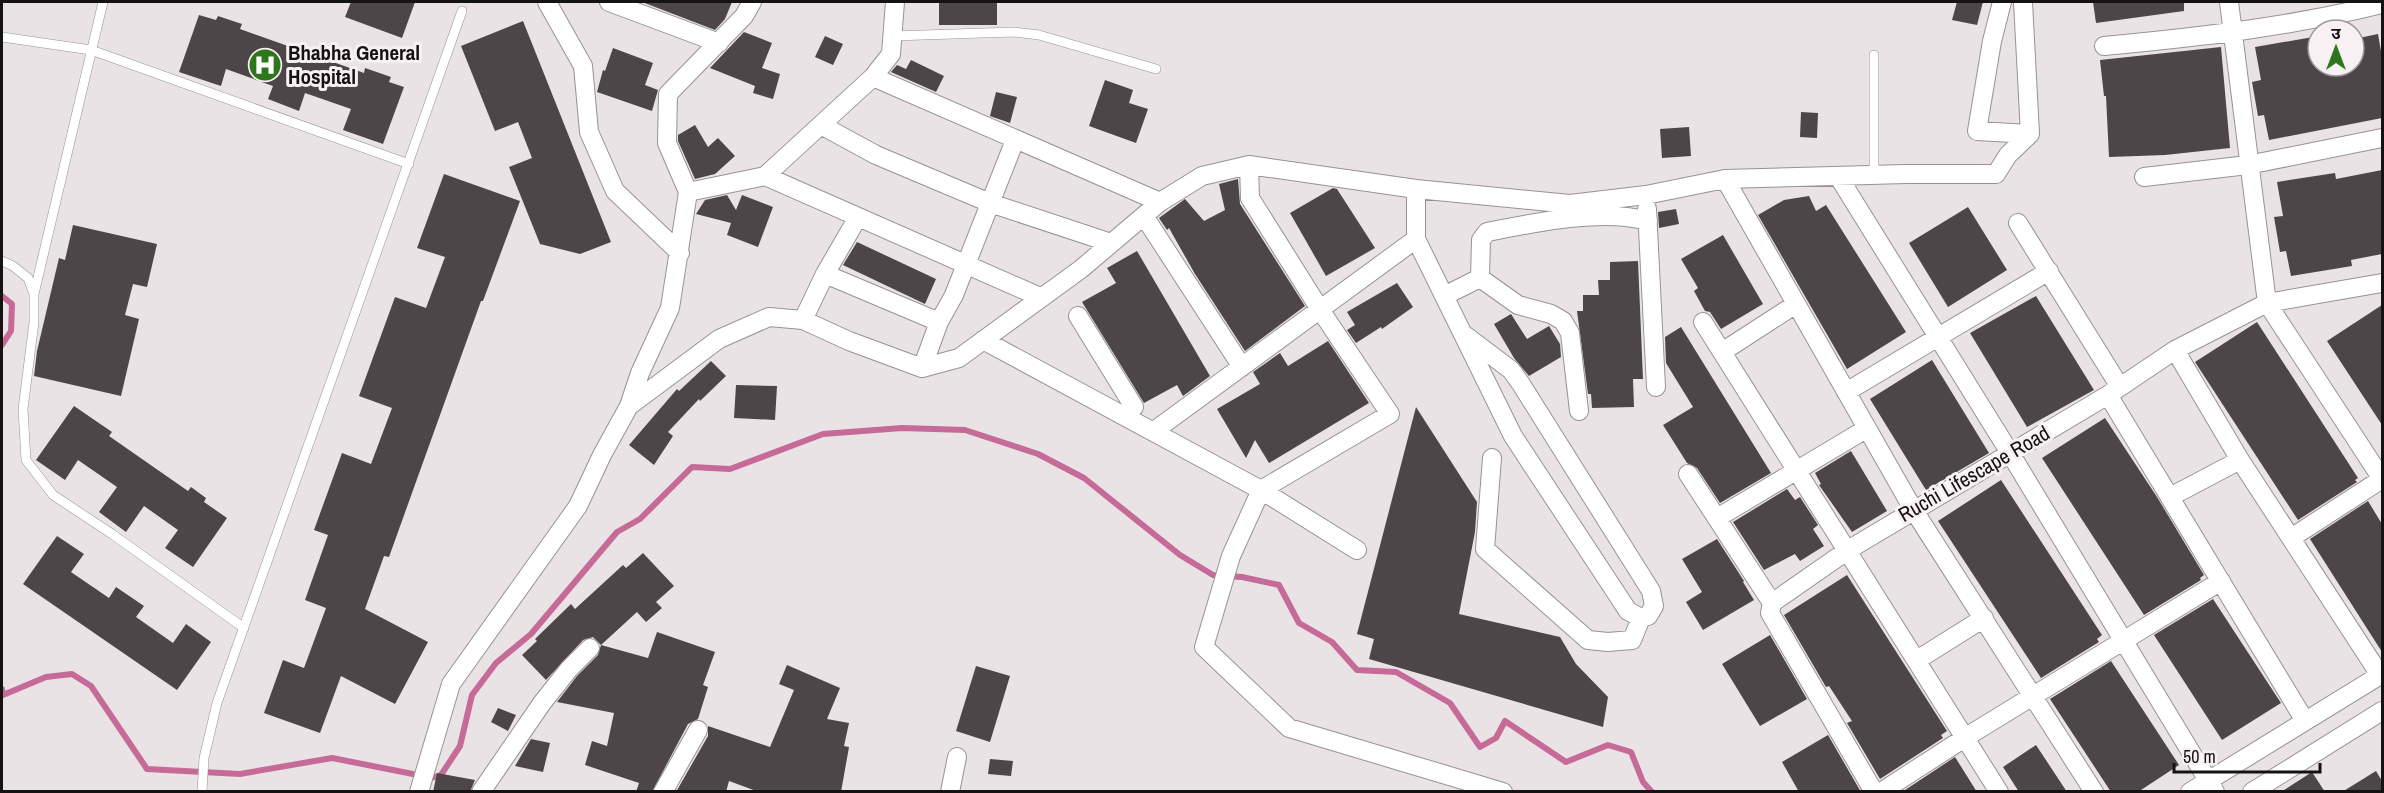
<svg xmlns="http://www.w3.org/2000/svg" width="2384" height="793" viewBox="0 0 2384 793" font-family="'Archivo Narrow','Noto Sans Devanagari',sans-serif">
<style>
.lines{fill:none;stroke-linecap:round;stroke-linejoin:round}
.stream{stroke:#c66a98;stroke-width:6}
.building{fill:#4c4649}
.lane-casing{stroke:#989294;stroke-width:10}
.street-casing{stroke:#989294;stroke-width:20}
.lane{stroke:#fff;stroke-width:9}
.street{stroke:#fff;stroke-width:18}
.labels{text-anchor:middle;stroke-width:6;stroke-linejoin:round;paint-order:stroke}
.poi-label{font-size:21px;font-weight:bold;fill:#141213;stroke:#f8f0f3;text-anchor:start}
.street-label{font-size:21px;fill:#141213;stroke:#f8f0f3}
</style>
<rect width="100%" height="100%" fill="#eae3e6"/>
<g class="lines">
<path class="stream" d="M2,296L12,304L11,331L2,345
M2,689L3,695L46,677L72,674L91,686L147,769L240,774L332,758L413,774L428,779L441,775L460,746L472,695L496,663L531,634L617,532L640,519L692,467L730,469L823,434L902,428L965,430L1038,454L1084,478L1180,555L1213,575L1242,577L1279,585L1299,623L1332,642L1357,670L1396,672L1450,703L1480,747L1496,738L1505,721L1566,762L1608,745L1631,752L1643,782L1652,792"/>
</g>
<path class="building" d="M351,2H415L402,38L345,17Z
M642,2H732L725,19L715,30Z
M939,2H997V25H939Z
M1957,2H1983L1977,25L1952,20Z
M2093,2H2184V11L2096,23Z
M199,15L216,20L218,16L242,24L240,29L364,73L365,68L391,77L389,82L404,87L383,144L343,130L351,109L305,93L299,111L268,99L273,86L226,69L221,86L179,72Z
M523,21L611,242L580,254L540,244L509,167L532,158L518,122L495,131L461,46Z
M744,32L772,43L762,68L780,74L773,99L753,93L755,86L710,68Z
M2378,34L2382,57V118L2269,140L2264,115L2258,116L2252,82L2261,80L2255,47L2313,37L2318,66H2354V39Z
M825,36L843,44L833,65L815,57Z
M2221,47L2230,148L2165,155L2109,157L2106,96H2104L2100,60Z
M613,48L653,63L645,85L658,90L652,111L597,92L603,70L605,71Z
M911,60L944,76L936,92L891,72L897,65L906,69Z
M1105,80L1133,90L1129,103L1148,109L1136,143L1089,126Z
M996,92L1017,97L1010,123L990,116Z
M1801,112L1818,113L1817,138L1800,137Z
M695,125L708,147L718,138L735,156L715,174L695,179L678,141V135Z
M1689,127L1691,156L1662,158L1660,129Z
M2382,170V254L2351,260L2352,266L2291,276L2286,251L2280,252L2274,217L2283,216L2277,182L2335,173L2336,179Z
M444,174L520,201L483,301H481L389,557L384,556L365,609L428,642L395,704L341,676L320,733L264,713L283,660L304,668L326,608L305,600L328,535L314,530L342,453L371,464L392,408L359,396L395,297L426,308L445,257L417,248Z
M1238,179L1240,204L1305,306L1245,351L1195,274L1169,228L1167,230L1159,218L1185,199L1204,221L1225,210L1219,184Z
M1333,188L1337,189L1375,248L1326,276L1290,213Z
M727,195L736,210L742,195L773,207L758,247L727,235L731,223L696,214L705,200Z
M1809,196L1816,211L1826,205L1906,332L1847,369L1758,215L1784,200Z
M1968,207L2007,270L1948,307L1909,243Z
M1676,209L1679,224L1659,228L1658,212Z
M73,225L157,244L147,287L133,284L125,315L139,319L121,396L34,376L37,351L59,258L65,260Z
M1723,235L1763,304L1721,329L1710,312L1705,311L1694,291L1698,288L1681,259Z
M857,242L936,279L925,304L843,265Z
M1137,251L1210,376L1183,396L1177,385L1144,403L1082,302L1116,283L1107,268Z
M1638,261L1643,379H1633L1634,407L1592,408L1591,394H1588L1577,311H1583V295H1599L1598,280H1610V262Z
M1397,283L1413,307L1382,329L1381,327L1356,343L1347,330L1355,325L1347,312Z
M2036,296L2094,390L2027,427L1970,333Z
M2382,305V425L2327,341Z
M1511,314L1527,339L1549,326L1560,344L1561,357L1529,376L1514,358L1494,324Z
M2257,322L2358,478L2355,480L2357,482L2298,520L2195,362Z
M1681,327L1771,473L1720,503L1697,468L1687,463L1663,425L1693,407L1666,363L1665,337Z
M1328,341L1369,403L1269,463L1255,440L1246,458L1217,409L1260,384L1253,372L1280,353L1288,366Z
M1932,360L1989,453L1926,490L1870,399Z
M711,361L726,376L700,401L699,399L668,432L673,436L654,465L629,445L677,389L679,391Z
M736,385L777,386L775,420L734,418Z
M74,406L112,432L109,436L188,491L191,487L206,498L204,502L227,518L193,567L165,548L178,530L144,506L126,532L99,512L117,487L78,460L65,480L36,460Z
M1416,407L1477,502L1475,532L1459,614L1560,637L1576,664L1608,697L1603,727L1369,659L1374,639L1357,634Z
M2105,418L2157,497L2204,575L2200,578L2201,580L2144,615L2042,458Z
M1851,451L1887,511L1852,532L1819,485L1821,484L1815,473Z
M2001,480L2102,635L2097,639L2099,642L2041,678L1938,521Z
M1787,489L1795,500L1800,497L1818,525L1813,529L1824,546L1800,561L1795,554L1764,570L1733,522Z
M2368,501L2382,524V652L2310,539Z
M57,536L84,554L71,572L109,598L116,587L144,606L136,617L173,643L186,624L211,642L177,690L23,584Z
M1717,539L1744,581L1743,582L1754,600L1703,630L1686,602L1702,592L1682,559Z
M643,553L674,586L656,602L662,608L646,622L637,612L601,645L593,637L583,640L546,680L522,655L537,641L535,639L571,604L575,609L623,565L626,568Z
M1847,575L1947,731L1941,735L1943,738L1880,779L1847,723L1852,721L1829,686L1826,687L1784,615Z
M2213,599L2281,703L2222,740L2154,635Z
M657,632L715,652L703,685L708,687L698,719L688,724L652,792H636L639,783L585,765L592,741L607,746L614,713L557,702L577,676L598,655L601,645L648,658Z
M1770,635L1807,699L1760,726L1722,664Z
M2111,661L2179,765L2138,792H2111L2050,699Z
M787,665L840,688L827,719L849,723L844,746L849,747L841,792H759L729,781L726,792H676L708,736V726L770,747L794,690L779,684Z
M976,666L1010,676L990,742L956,731Z
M498,708L516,715L508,731L491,722Z
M1828,735L1861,792H1799L1782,762Z
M531,739L550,743L543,772L515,766Z
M2036,745L2067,792H2019L2003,767Z
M1955,757L1977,792H1902Z
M990,759L1013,761L1011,776L988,774Z
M2376,771L2382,781V792H2342Z
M2312,772L2325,792H2281Z
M437,773L475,780L470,792H433Z"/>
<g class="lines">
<g class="lane-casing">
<path id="lane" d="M893,36L1014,32L1039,35L1156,69
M2,37L91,50L409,164
M1874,175V55
M2,261L13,266L28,278L34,294V322L23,409L26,460L53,495L112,534L244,628
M34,294L103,2
M202,792L204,758L217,703L462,11"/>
</g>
<g class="street-casing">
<path id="street" d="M547,2L583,66L589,132L615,191L680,253
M609,2L719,43
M2002,2L1992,41L1977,131L2030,134
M2229,2L2267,303L2382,479
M2104,46C2200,37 2289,27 2382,4
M873,77L1160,202
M821,125L876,155L990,203L1111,243
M1249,165L1250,198L1321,311L1390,414L1261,490L1231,556L1204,647L1289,728L1503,792
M765,176L1040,297
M1838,176L2010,453L2215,792
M2144,177L2248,165L2382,138
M1725,179L1913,509L2094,792
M1416,189V239L1513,436L1628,611L1641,618L1632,640L1608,642L1588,640L1485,549L1492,458
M688,192L765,176L873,77L891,54L895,2
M1647,209L1656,387
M1144,216L1242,367
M2018,223L2120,387
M825,274L939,322L954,295L1015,140
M1480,278L1518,305L1551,314L1563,321L1570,333L1579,411
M1444,296L1480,278L1481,240L1487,232C1534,223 1602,208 1648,221
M1078,316L1134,407
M803,320L825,274L858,217
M1703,322L1999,792
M1466,336L1511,370L1521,384L1651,591L1654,606L1648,616L1641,618
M983,340L1261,490L1357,550
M2175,350L2240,460L2380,675
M1722,352L1796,304
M922,368L939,322
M1846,392L2049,271
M2108,395L2305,721
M629,406L640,373L670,308L688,192L667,143L668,94L744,16L752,2
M1154,431L1416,239
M1688,474L1772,603
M2170,497L2240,460
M1717,518L1866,429
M2291,538L2382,479
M1917,660L1984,618
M419,792L451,684L578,506L602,455L629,406L719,339L769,317L803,320L849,341L922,368L959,358L1081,269L1160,202L1202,176L1249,165L1416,189L1570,204L1646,195L1725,179L1906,174H1996L2008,155L2030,134L2023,2
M481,792L542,703L569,669L590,648
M663,792L698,730
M950,792L957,757
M1874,792L1770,613L1772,603L1848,550L2108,395L2175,350L2267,303L2382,283
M1881,792L1966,737L2221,581
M2190,792L2382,674
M2252,792L2382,711"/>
</g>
<use href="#lane" class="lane"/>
<use href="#street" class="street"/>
</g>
<defs>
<g id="hospital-disc" transform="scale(1.725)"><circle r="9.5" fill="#2d761b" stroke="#f8f0f3"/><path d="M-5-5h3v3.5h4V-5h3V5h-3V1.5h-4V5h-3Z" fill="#fff"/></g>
</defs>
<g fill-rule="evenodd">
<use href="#hospital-disc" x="265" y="65"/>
</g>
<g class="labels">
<g class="poi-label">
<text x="288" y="60">Bhabha General<tspan x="288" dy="24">Hospital</tspan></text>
</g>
<g class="street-label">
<text transform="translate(1974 474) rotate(-30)" y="7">Ruchi Lifescape Road</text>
</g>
</g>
<rect width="2384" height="793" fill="none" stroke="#141213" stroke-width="6"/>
<g transform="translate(2336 48)"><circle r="28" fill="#f8f0f3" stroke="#9d9799" stroke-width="1.5"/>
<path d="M0-4.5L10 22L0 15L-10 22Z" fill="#2d761b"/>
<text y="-9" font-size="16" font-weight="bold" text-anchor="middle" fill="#141213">उ</text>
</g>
<path d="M2174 763v9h146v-9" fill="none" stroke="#141213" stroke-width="3"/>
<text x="2183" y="763" font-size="18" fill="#141213" stroke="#f8f0f3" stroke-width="4.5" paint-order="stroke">50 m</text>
</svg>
